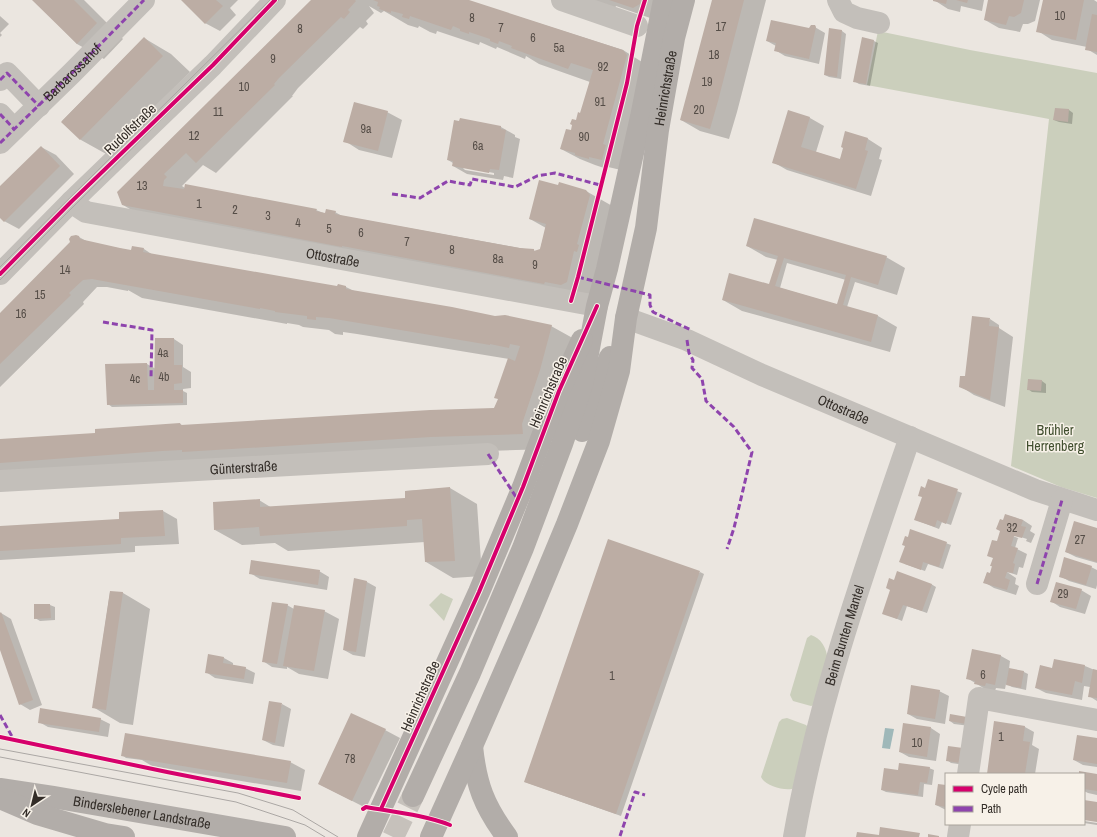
<svg xmlns="http://www.w3.org/2000/svg" width="1097" height="837" viewBox="0 0 1097 837" font-family="'Archivo Narrow',sans-serif">
<style>
.green{fill:#cbcfbc}
.water{fill:#9fb8b9}
.shadow{fill:#0003;fill-rule:evenodd}
.building{fill:#bcada4;fill-rule:evenodd}
.lines{fill:none;stroke-linecap:round;stroke-linejoin:round}
.major-tunnel{stroke:#c6c1bb;stroke-width:22;stroke-dasharray:22 11;stroke-linecap:butt}
.minor{stroke:#c3bfba;stroke-width:22}
.major{stroke:#b2ada9;stroke-width:22}
.tram{stroke:#aba7a4;stroke-width:1}
.quiet{stroke:#8e44ad;stroke-width:3;stroke-dasharray:6 3;stroke-linecap:butt}
.cycleway-casing{stroke:#f7f1e8;stroke-width:6}
.cycleway{stroke:#d6006c;stroke-width:4}
.labels{text-anchor:middle;stroke-width:3;stroke-linejoin:round;paint-order:stroke}
.number-label{font-size:12px;fill:#554d47}
.street-label{font-size:14px;fill:#332d28;stroke:#f7f1e8}
.park-label{font-size:14px;fill:#414f2f;stroke:#f7f1e8}
</style>
<rect width="100%" height="100%" fill="#ebe6e0"/>
<path class="green" d="M878,31L970,50L1097,73V498L1061,487L1011,466L1049,119L867,85Z
M441,593L453,599L444,621L429,605Z
M811,635C822,638 829,652 827,663C825,677 818,692 814,705L811,706L793,701L790,695L807,638Z
M787,718L806,725L808,727L795,788C786,792 765,786 761,777L779,722L782,719Z"/>
<path class="water" d="M885,728L894,729L890,749L882,748Z"/>
<path class="shadow" d="M34,0H84L123,39L104,59L77,44Z
M182,0H238L230,8L236,15L220,31L205,23Z
M312,0H466L623,50L642,62L621,170L608,167L607,169L595,165L580,159L561,149L581,114L590,82L539,64L526,56L525,59L497,47L496,49L480,42L479,45L437,31L436,34L430,32L419,26L418,28L408,25L384,11L381,13L369,6L374,13L366,21L368,24L363,29L360,27L298,88L292,96H293L216,173L203,165L182,186L185,188L316,210L326,214L335,212L342,216L347,217L536,251L540,250L546,228L530,219L586,191L614,207L594,297L142,216L123,205Z
M591,0H663L653,19L616,6L615,8Z
M713,0H766L737,112L729,139L700,131L681,120Z
M934,0H984L982,11L961,6L960,12L948,9Z
M989,0H1040L1035,21L1028,24H1023L1020,32L999,28L985,20Z
M1044,0H1094L1097,2V55L1087,49V47L1052,40L1038,31Z
M0,16L9,24L0,33L2,35L0,37Z
M813,26L825,33L819,64L785,56L775,50L776,46L767,41L810,30Z
M830,30L842,31L846,34L841,79L829,77L825,75Z
M144,38L171,54L190,72L108,155L81,140L62,121Z
M863,38L874,41L878,43L870,86L859,84L854,81Z
M1056,109L1069,110L1073,113L1072,124L1059,122L1054,120Z
M387,112L402,120L392,158L359,150L345,141Z
M789,112L810,118L824,126L816,152L840,160L844,148L846,132L868,139L882,148L879,159L882,160L871,196L787,170L773,162Z
M461,119L501,127L515,135V137L520,139L513,178L504,176L503,180L467,174L453,166V163L448,160ZM462,167L494,173V175L465,170Z
M41,147L56,155L74,174L19,229L4,221L0,217V188Z
M79,237L88,242L132,251L144,249L153,255L338,287V286L346,287L354,291L495,317L551,326L578,341L549,449L459,452L0,480V440L96,434L180,424L184,426L494,409L499,399L509,359L357,334L343,332V335L335,334L329,330L303,327L299,325L287,323V324L142,298L128,290V291L107,287H97L83,302L84,304L0,387V315Z
M747,246L886,257L905,268L897,295L855,282L847,307L878,316L897,327L890,352L742,311L723,300L774,287L778,260L766,257ZM787,263L846,280L838,305L780,288Z
M990,319L999,325V328L1013,337L1005,407L974,395L960,386L970,378Z
M174,339L183,345V367L191,372V388L183,389V391L187,393V405L112,407L108,404L147,364L156,369Z
M1029,380L1042,381L1046,384V393L1032,392L1028,389Z
M929,480L962,493L951,525L942,522L939,529L916,520Z
M450,488L477,504L482,576L453,578L426,562L425,542L288,551L275,543L242,545L215,530L259,500L272,508L406,499V491Z
M163,511L177,519L179,544L135,546V552L0,560V527L121,520Z
M1006,515L1023,520L1032,526L1030,531L1035,534L1031,543L1018,538L1015,548L1027,554L1023,568L1019,567L1017,575L1007,572L1016,578L1015,584L1019,586L1016,595L994,588L984,582L987,573L990,574L993,567L991,566L994,558L988,555L993,541L1002,543L998,541L1001,531L997,529L1000,520L1004,521ZM1002,531L1027,539L1026,541L1002,532Z
M1097,529V563L1076,557L1066,552Z
M911,530L951,545L943,569L928,564L925,571L905,564L908,538Z
M1091,567L1097,570V585L1096,589L1069,581L1060,576Z
M319,571L329,577L327,590L260,579L250,573Z
M700,572L704,574L621,816L525,782Z
M355,580L367,582L376,587L365,657L353,655L344,650Z
M931,584L936,587L927,613L907,606L902,621L883,613Z
M1081,590L1091,596L1085,614L1060,607L1051,601Z
M110,592L123,593L150,609L133,725L120,723L93,707Z
M35,605H50L55,607V620L40,621L35,618Z
M287,605L294,609L324,611L339,619L328,679L299,674L287,667V669L272,667L263,661Z
M1,613L11,619L42,705L30,710L20,704L0,647V614Z
M973,650L1001,656L1010,661L1009,669L1024,672L1028,674L1026,690L1012,687L1006,684L1005,689L996,688L995,691L985,689L967,678Z
M209,655L224,658L233,663V666L245,668L255,673L253,684L215,678L206,672Z
M1055,660L1085,666L1097,671V701L1089,696L1090,687L1084,686L1082,700L1046,693L1036,688L1053,669Z
M939,691L949,696L945,724L917,719L908,714Z
M282,704L291,709L284,747L273,745L263,740Z
M100,719L110,724L108,737L48,727L39,722Z
M971,720L970,726L954,724L950,721Z
M995,722L1025,727L1034,732L1032,745L1039,749L1035,774H988Z
M931,728L940,734L936,761L909,757L900,752Z
M385,730L400,738L366,808L319,784Z
M1097,739V767L1083,765L1074,760Z
M949,747L965,765L951,763L947,760Z
M122,755L290,762L305,770L301,791L152,766L142,760L126,758Z
M929,768L934,770L932,785L924,784L923,797L886,792L882,790L899,771Z
M1080,773L1097,775V795L1088,793L1084,791V774H1080Z
M946,786V810L936,805Z
M1084,821L1097,823V825L1084,823Z"/>
<path class="building" d="M32,0H74L97,23L77,44Z
M181,0H216L223,6L205,24Z
M311,0H355L356,1L348,10L350,12L344,19L341,17L279,78L274,84L275,85L196,163L186,153L164,174L167,177L164,180L163,186L184,189L185,184L317,209L316,211L325,213L326,209L336,211L335,214L520,248L534,249V251L540,249L546,224L529,219L539,180L558,185L559,182L586,190L590,195L577,244L579,245L577,252L574,251L567,282L561,285L545,282L544,284L342,246V247L122,205L117,192Z
M373,0H469L623,50L627,55L603,144L606,145L602,160L589,157V159L575,155V153L560,149L566,129L571,130L572,125L570,124L572,119L576,120L578,112L580,113L593,70L571,63L568,69L511,48L512,46L499,41L498,44L490,41V39L469,32V34L460,31V29L453,26L451,30L410,16L409,19L402,17L403,14L391,11V13L379,9L380,7L377,6L378,2Z
M609,0H641L640,4L633,8Z
M712,0H744L718,101L710,129L680,120Z
M933,0H947L946,4L933,1Z
M956,0H968L967,3Z
M988,0H1024L1021,13L1014,17L1009,16L1006,25L984,20Z
M1043,0H1084L1076,40L1036,32Z
M1092,14L1097,15V52L1085,50Z
M771,20L809,28L811,25H815L816,27L809,59L774,51L776,43L766,41Z
M829,28L842,30L837,77L824,75Z
M144,37L163,56L80,140L61,122Z
M862,37L874,40L866,84L853,82Z
M354,102L388,111L378,151L343,142Z
M1055,108L1069,109L1068,122L1053,120Z
M788,110L810,117L801,147L840,159L843,148L841,147L845,131L868,138L865,150L868,151L856,189L772,163Z
M460,118L501,126V129L506,130L499,170L490,169L489,173L452,166L453,161L447,160L454,120L459,121Z
M41,146L60,166L4,222L0,218V186Z
M754,218L887,256L878,285L851,277L843,305L878,315L871,342L722,300L729,273L769,284L778,256L746,246ZM784,258L846,275L837,304L775,286Z
M76,235L79,236L80,239L120,248L131,250L132,246L144,248L143,252L302,280L337,286L338,284L346,286V289L452,307L495,316L505,315L552,325L540,370L522,424L523,434L431,437L182,452V450L162,451L0,463V439L95,433V429L180,423L181,425L430,410L494,408L498,399L494,398L508,358L515,361L520,346L510,344L509,348L490,344V345L329,318L316,317V320L307,319V316L275,312V311L260,308V309L114,283L92,279L83,280L69,293L71,295L0,364V313L70,242L69,239L71,236Z
M972,316L990,318L989,326L999,327L990,400L959,387L960,376H965Z
M155,338H174V365H182V383L174,384V390H183V403L107,405L105,364L147,363L148,390H154Z
M1028,379L1042,380L1041,391L1027,390Z
M928,479L958,489L946,524L937,520L935,527L914,520L922,497L918,496L921,486L925,488Z
M450,487L455,561L425,562L422,519L407,520V526L260,536L259,527L214,530L213,502L260,499V507L405,498V491Z
M163,510L165,536L121,538V544L0,551V526L119,519V512Z
M1005,514L1023,520L1021,526L1026,527L1022,538L1014,536L1011,546L1018,548L1013,563L1015,564L1013,573L1007,572L1005,578L1010,580L1007,590L983,583L987,572L990,573L992,566H990L993,558L987,556L992,540L997,541L1000,531L996,529L1000,519L1003,520Z
M1074,521L1097,528V562L1065,552Z
M910,529L947,542L939,567L923,562L921,570L899,562L905,546L902,545L905,536L908,537Z
M608,539L700,571L616,814L524,782Z
M1064,557L1092,566L1086,585L1059,577Z
M251,560L320,570L318,585L249,574Z
M897,571L932,584L922,611L903,605L897,619L882,614L890,590L886,588L889,578L894,580Z
M354,578L367,581L356,652L343,650Z
M1056,582L1082,589L1076,609L1050,602Z
M110,591L123,592L106,710L92,708Z
M272,602L288,604L277,664L262,662Z
M34,604H50L51,618L34,619Z
M294,605L325,610L314,671L283,666Z
M1,612L33,700L19,705L0,650V613Z
M972,649L1001,655L995,685L986,683L985,686L974,684L975,681L966,679Z
M208,654L224,657L223,663L246,667L244,679L205,673Z
M1054,659L1085,665L1082,683L1075,681L1072,695L1035,688L1040,665L1052,668Z
M1009,668L1024,671L1021,688L1006,685Z
M1093,669L1097,670V698L1088,697Z
M911,685L940,690L935,719L907,714Z
M269,701L282,703L275,743L262,740Z
M40,708L101,718L99,732L38,723Z
M351,713L386,729L352,801L318,784Z
M950,714L967,717L966,724L949,721Z
M994,721L1025,726L1023,741L1030,742L1025,774H987Z
M903,723L931,727L927,757L899,752Z
M125,733L291,761L287,783L121,756Z
M1077,735L1097,738V764L1073,760Z
M948,746L963,748L961,763L946,761Z
M899,763L930,767L927,783L920,782L918,795L881,790L884,768L898,770Z
M1079,771L1097,774V791L1084,789V774H1079Z
M938,784L946,785V807L935,805Z
M1084,800L1097,802V822L1084,820Z
M880,827L920,833L919,837H856L857,832L879,835Z
M928,834L939,836V837H928Z"/>
<g class="lines">
<path class="major-tunnel" d="M393,837L413,796"/>
<g class="minor">
<path d="M562,0L637,26"/>
<path d="M838,0L844,12L857,18L879,23"/>
<path d="M0,80L7,73L39,106"/>
<path d="M0,114L14,129"/>
<path d="M0,143L72,73L144,0"/>
<path id="s1" d="M71,202L86,212L597,306"/>
<path d="M0,274L71,202L213,65L275,0"/>
<path id="s2" d="M626,318L687,340L762,375L1035,490L1097,510"/>
<path id="s3" d="M0,481L488,454"/>
<path d="M1037,584L1062,500"/>
<path d="M968,774L979,698L1097,720"/>
<path id="s4" d="M794,837C818,700 865,568 910,437"/>
<path d="M958,837L960,824"/>
</g>
<g class="major">
<path d="M582,431L610,357"/>
<path d="M472,746C476,785 484,806 507,837"/>
<path id="s5" d="M0,789L53,797L285,837"/>
<path d="M413,796L470,673L523,548L562,444L582,385L597,306L607,269L641,117L664,0"/>
<path d="M0,798L37,814L105,834L124,837"/>
<path d="M368,837L479,592L523,487L559,391L582,340"/>
<path id="s6" d="M431,837L472,746L530,613L567,524L599,441L619,371L626,318L646,228L658,130L674,38L684,0"/>
</g>
<path class="tram" d="M0,267L270,0
M0,280C93,186 188,95 279,0
M0,749L238,793L293,810L338,837
M0,757L236,802L305,825L325,837"/>
<g class="quiet">
<path d="M0,80L7,73L39,106"/>
<path d="M0,114L14,129"/>
<path id="s7" d="M0,143L72,73L144,0"/>
<path d="M392,194L420,198L448,181L470,185L472,179L515,187L537,176L555,173L600,185"/>
<path d="M578,277L650,295V305L653,312L691,330"/>
<path d="M103,322L152,330L151,378"/>
<path d="M687,340L689,353L693,360L692,368L702,379L706,401L734,427L752,452L734,528L727,549"/>
<path d="M488,454L518,500"/>
<path d="M1037,584L1062,500"/>
<path d="M0,715L14,740"/>
<path d="M620,836L635,792L645,795"/>
</g>
<g class="cycleway-casing">
<path id="cycleway" d="M0,274L71,202L213,65L275,0
M571,301L578,277L627,83L637,26L645,0
M0,737L167,772L299,798
M363,809L366,807C394,812 424,815 450,825
M381,809L479,592L523,487L559,391L597,306"/>
</g>
<use href="#cycleway" class="cycleway"/>
</g>
<g class="labels">
<g class="number-label">
<text x="1060" y="20">10</text>
<text x="472" y="22">8</text>
<text x="721" y="31">17</text>
<text x="501" y="32">7</text>
<text x="300" y="33">8</text>
<text x="533" y="42">6</text>
<text x="559" y="52">5a</text>
<text x="714" y="59">18</text>
<text x="273" y="63">9</text>
<text x="603" y="71">92</text>
<text x="707" y="86">19</text>
<text x="244" y="91">10</text>
<text x="600" y="106">91</text>
<text x="699" y="114">20</text>
<text x="218" y="116">11</text>
<text x="366" y="133">9a</text>
<text x="194" y="140">12</text>
<text x="584" y="141">90</text>
<text x="478" y="150">6a</text>
<text x="142" y="190">13</text>
<text x="199" y="208">1</text>
<text x="235" y="214">2</text>
<text x="268" y="220">3</text>
<text x="298" y="227">4</text>
<text x="329" y="233">5</text>
<text x="361" y="237">6</text>
<text x="407" y="246">7</text>
<text x="452" y="254">8</text>
<text x="498" y="263">8a</text>
<text x="535" y="269">9</text>
<text x="65" y="274">14</text>
<text x="40" y="299">15</text>
<text x="21" y="318">16</text>
<text x="163" y="357">4a</text>
<text x="164" y="381">4b</text>
<text x="135" y="383">4c</text>
<text x="1012" y="532">32</text>
<text x="1080" y="544">27</text>
<text x="1063" y="598">29</text>
<text x="983" y="679">6</text>
<text x="612" y="680">1</text>
<text x="1001" y="741">1</text>
<text x="917" y="747">10</text>
<text x="350" y="763">78</text>
</g>
<g class="street-label">
<text dy="5" stroke="none"><textPath href="#s7" startOffset="101">Barbarossahof</textPath></text>
<text dy="5" stroke="none"><textPath href="#s6" startOffset="790">Heinrichstraße</textPath></text>
<text transform="translate(130 129) rotate(-44)" y="5">Rudolfstraße</text>
<text dy="5" stroke="none"><textPath href="#s1" startOffset="269">Ottostraße</textPath></text>
<text transform="translate(548 392) rotate(-67)" y="5">Heinrichstraße</text>
<text dy="5" stroke="none"><textPath href="#s2" startOffset="236">Ottostraße</textPath></text>
<text dy="5" stroke="none"><textPath href="#s3" startOffset="244">Günterstraße</textPath></text>
<text dy="5" stroke="none"><textPath href="#s4" startOffset="208">Beim Bunten Mantel</textPath></text>
<text transform="translate(420 696) rotate(-66)" y="5">Heinrichstraße</text>
<text dy="5" stroke="none"><textPath href="#s5" startOffset="144">Binderslebener Landstraße</textPath></text>
</g>
<g class="park-label">
<text x="1055" y="435">Brühler<tspan x="1055" dy="16">Herrenberg</tspan></text>
</g>
</g>
<rect x="945" y="773" width="140" height="52" fill="#f7f1e8" stroke="#a9a39b"/>
<rect x="953" y="786" width="20" height="6" fill="#d6006c" stroke="#a9a39b"/>
<text x="981" y="793" font-size="12" fill="#332d28">Cycle path</text>
<rect x="953" y="806" width="20" height="6" fill="#8e44ad" stroke="#a9a39b"/>
<text x="981" y="813" font-size="12" fill="#332d28">Path</text>
<g transform="translate(32 805) rotate(215)" stroke="#f7f1e8" stroke-width="3" paint-order="stroke">
<path d="M0-3L7 15L0 10L-7 15Z" fill="#332d28"/>
<text y="-6" font-size="11" font-weight="bold" text-anchor="middle" fill="#332d28">N</text>
</g>
</svg>
